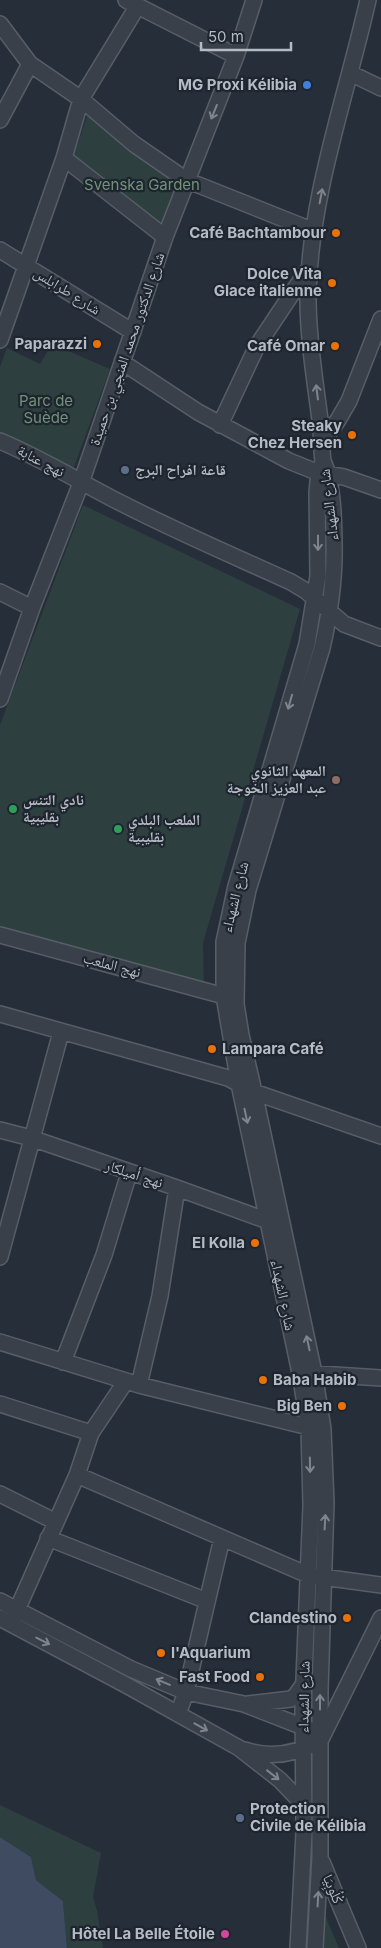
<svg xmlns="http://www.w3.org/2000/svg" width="381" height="1948" viewBox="0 0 381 1948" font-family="Inter,'Noto Naskh Arabic',sans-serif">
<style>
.green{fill:#2e3f40}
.water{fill:#3e4b60}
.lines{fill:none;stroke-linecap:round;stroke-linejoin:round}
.minor-casing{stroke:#585e68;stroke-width:18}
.minor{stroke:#3a404a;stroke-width:15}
.oneway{stroke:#7e848e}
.shop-dot{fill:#3f7fe0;stroke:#1f252f;stroke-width:2}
.food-dot{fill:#e8710a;stroke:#1f252f;stroke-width:2}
.service-dot{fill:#5c6f8a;stroke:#1f252f;stroke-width:2}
.education-dot{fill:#8d6e63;stroke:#1f252f;stroke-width:2}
.leisure-dot{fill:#2e9e5b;stroke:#1f252f;stroke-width:2}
.hotel-dot{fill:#d1479c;stroke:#1f252f;stroke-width:2}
.labels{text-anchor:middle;stroke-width:4.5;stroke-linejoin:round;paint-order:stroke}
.poi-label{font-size:15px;font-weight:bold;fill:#b5bbc5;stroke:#1f252f;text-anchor:end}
.park-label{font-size:15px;fill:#709379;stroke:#1f252f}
.street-label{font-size:15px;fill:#b5bbc5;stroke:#1f252f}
</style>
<rect width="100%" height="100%" fill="#262e39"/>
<path class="green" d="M88,113L179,176L160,231L70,167Z
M52,344L110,369L71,475L0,443V367L7,348L40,364Z
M83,505L300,609L203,943L204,991L0,933V725Z
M0,1805L101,1853L93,1897L97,1911L103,1948H67L63,1901L36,1880L31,1857L0,1837Z
M318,1899L339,1948H317Z"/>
<path class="water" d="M0,1837L31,1857L36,1880L63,1901L67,1948H0Z"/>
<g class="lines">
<g class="minor-casing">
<path id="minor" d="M126,0L236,56
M0,24L30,64L81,99L134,144L186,180L314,231
M350,73L381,88
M0,120L30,64
M64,158L165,237
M0,250L133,332
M0,340L64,158L81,99L137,7
M122,362L198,412L289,461L319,473L344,477L381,490
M220,425L257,346L309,268
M0,441C43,459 83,484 125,505C180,533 236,557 291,582L306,591L344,624L381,638
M323,441L338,420L349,401L381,319
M0,592L32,608
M0,699L32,608L81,483L165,237L236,56L254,0
M0,935L224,996
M0,1014L228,1078L254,1092L381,1136
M0,1130L31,1138L177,1188L268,1221
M0,1257L61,1032
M0,1342L139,1385L317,1429
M63,1362L104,1255L129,1173
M305,1373L381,1378
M139,1385L160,1296L177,1188
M0,1404L91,1433
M77,1475L308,1575L381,1585
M0,1494L56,1522
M48,1538L207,1601
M0,1601L131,1669L186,1692L244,1704L311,1730
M0,1618L126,1685L239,1748L280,1780L304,1805
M13,1619L77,1475L91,1433L126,1381
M248,1704L291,1699L296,1695L303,1685
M178,1714L186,1692L222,1538
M245,1750C271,1759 296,1754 320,1741L381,1618
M322,1862L358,1948
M298,1948L304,1833L303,1704L311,1505L309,1428L300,1373L239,1084L224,996V942L236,886L307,644L318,576L317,492L319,473L323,461
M315,1948L320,1858V1690L326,1503L323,1429L314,1373L254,1092L241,1035L236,1004L237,943L248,890L322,648C330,613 335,579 334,543C334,521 333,497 328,475C327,470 325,466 323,461C321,448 322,433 320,420C315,380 308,339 308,299C309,198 346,98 368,0"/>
</g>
<use href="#minor" class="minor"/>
</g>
<defs><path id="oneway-shaft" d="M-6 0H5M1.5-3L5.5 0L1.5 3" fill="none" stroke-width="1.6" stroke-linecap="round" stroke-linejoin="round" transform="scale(1.25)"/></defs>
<g class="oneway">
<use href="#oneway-shaft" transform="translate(214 112) rotate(112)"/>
<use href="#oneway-shaft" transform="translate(321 196) rotate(-79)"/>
<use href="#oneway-shaft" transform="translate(317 392) rotate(-97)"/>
<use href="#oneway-shaft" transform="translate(318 543) rotate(90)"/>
<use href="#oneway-shaft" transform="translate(290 702) rotate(106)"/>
<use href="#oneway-shaft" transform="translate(246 1116) rotate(78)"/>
<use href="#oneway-shaft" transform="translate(308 1343) rotate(-102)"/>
<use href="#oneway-shaft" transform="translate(310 1465) rotate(89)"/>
<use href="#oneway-shaft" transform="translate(325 1522) rotate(-87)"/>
<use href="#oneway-shaft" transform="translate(43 1641) rotate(27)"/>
<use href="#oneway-shaft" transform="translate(163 1682) rotate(-157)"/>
<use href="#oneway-shaft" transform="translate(320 1702) rotate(-90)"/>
<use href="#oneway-shaft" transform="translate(201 1727) rotate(29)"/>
<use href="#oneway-shaft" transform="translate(273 1775) rotate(38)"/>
<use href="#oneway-shaft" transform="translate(318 1899) rotate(-87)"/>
</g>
<circle class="shop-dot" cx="307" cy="85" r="5"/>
<g class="food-dot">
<circle cx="336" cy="233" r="5"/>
<circle cx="332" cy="283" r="5"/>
<circle cx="97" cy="344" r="5"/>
<circle cx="335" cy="346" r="5"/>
<circle cx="352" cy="435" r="5"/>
<circle cx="212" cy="1049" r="5"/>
<circle cx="255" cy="1243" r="5"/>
<circle cx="263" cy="1380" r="5"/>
<circle cx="342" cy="1406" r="5"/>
<circle cx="347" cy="1618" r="5"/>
<circle cx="161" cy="1653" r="5"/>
<circle cx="260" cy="1677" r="5"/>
</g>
<g class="service-dot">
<circle cx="125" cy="470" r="5"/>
<circle cx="240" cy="1818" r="5"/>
</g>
<circle class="education-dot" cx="336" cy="780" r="5"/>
<g class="leisure-dot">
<circle cx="13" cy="809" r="5"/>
<circle cx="118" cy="829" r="5"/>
</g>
<circle class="hotel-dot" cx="225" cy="1934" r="5"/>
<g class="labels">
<g class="poi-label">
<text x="297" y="90">MG Proxi Kélibia</text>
<text x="326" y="238">Café Bachtambour</text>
<text x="322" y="279">Dolce Vita<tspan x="322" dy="17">Glace italienne</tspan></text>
<text x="87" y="349">Paparazzi</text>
<text x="325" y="351">Café Omar</text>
<text x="342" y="431">Steaky<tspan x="342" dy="17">Chez Hersen</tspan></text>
<text x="135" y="475" text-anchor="start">قاعة افراح البرج</text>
<text x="326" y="776">المعهد الثانوي<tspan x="326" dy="17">عبد العزيز الخوجة</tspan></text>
<text x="23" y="805" text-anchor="start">نادي التنس<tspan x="23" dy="17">بقليبية</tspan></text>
<text x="128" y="825" text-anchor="start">الملعب البلدي<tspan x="128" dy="17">بقليبية</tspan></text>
<text x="222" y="1054" text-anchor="start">Lampara Café</text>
<text x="245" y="1248">El Kolla</text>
<text x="273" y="1385" text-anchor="start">Baba Habib</text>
<text x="332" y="1411">Big Ben</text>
<text x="337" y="1623">Clandestino</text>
<text x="171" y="1658" text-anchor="start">l'Aquarium</text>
<text x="250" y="1682">Fast Food</text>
<text x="250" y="1814" text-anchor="start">Protection<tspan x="250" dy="17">Civile de Kélibia</tspan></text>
<text x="215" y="1939">Hôtel La Belle Étoile</text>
</g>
<g class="park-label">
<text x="142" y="190">Svenska Garden</text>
<text x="46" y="406">Parc de<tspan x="46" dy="17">Suède</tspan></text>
</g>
<g class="street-label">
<text transform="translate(67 291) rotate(32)" y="5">شارع طرابلس</text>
<text transform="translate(127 349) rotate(-71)" y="5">شارع الدكتور محمد المنجي بن حميدة</text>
<text transform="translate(41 461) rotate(28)" y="5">نهج عنابة</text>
<text transform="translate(329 505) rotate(-97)" y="5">شارع الشهداء</text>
<text transform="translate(235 897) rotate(-76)" y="5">شارع الشهداء</text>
<text transform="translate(112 965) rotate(15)" y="5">نهج الملعب</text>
<text transform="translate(134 1174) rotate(18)" y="5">نهج أميلكار</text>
<text transform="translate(283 1295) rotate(78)" y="5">شارع الشهداء</text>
<text transform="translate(304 1697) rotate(-89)" y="5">شارع الشهداء</text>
<text transform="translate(333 1889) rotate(67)" y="5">كْلُوبِيَا</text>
</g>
</g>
<path d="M201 42v8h90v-8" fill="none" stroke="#b5bbc5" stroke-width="2.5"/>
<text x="208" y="42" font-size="15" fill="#b5bbc5" stroke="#1f252f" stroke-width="4" paint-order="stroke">50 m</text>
</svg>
